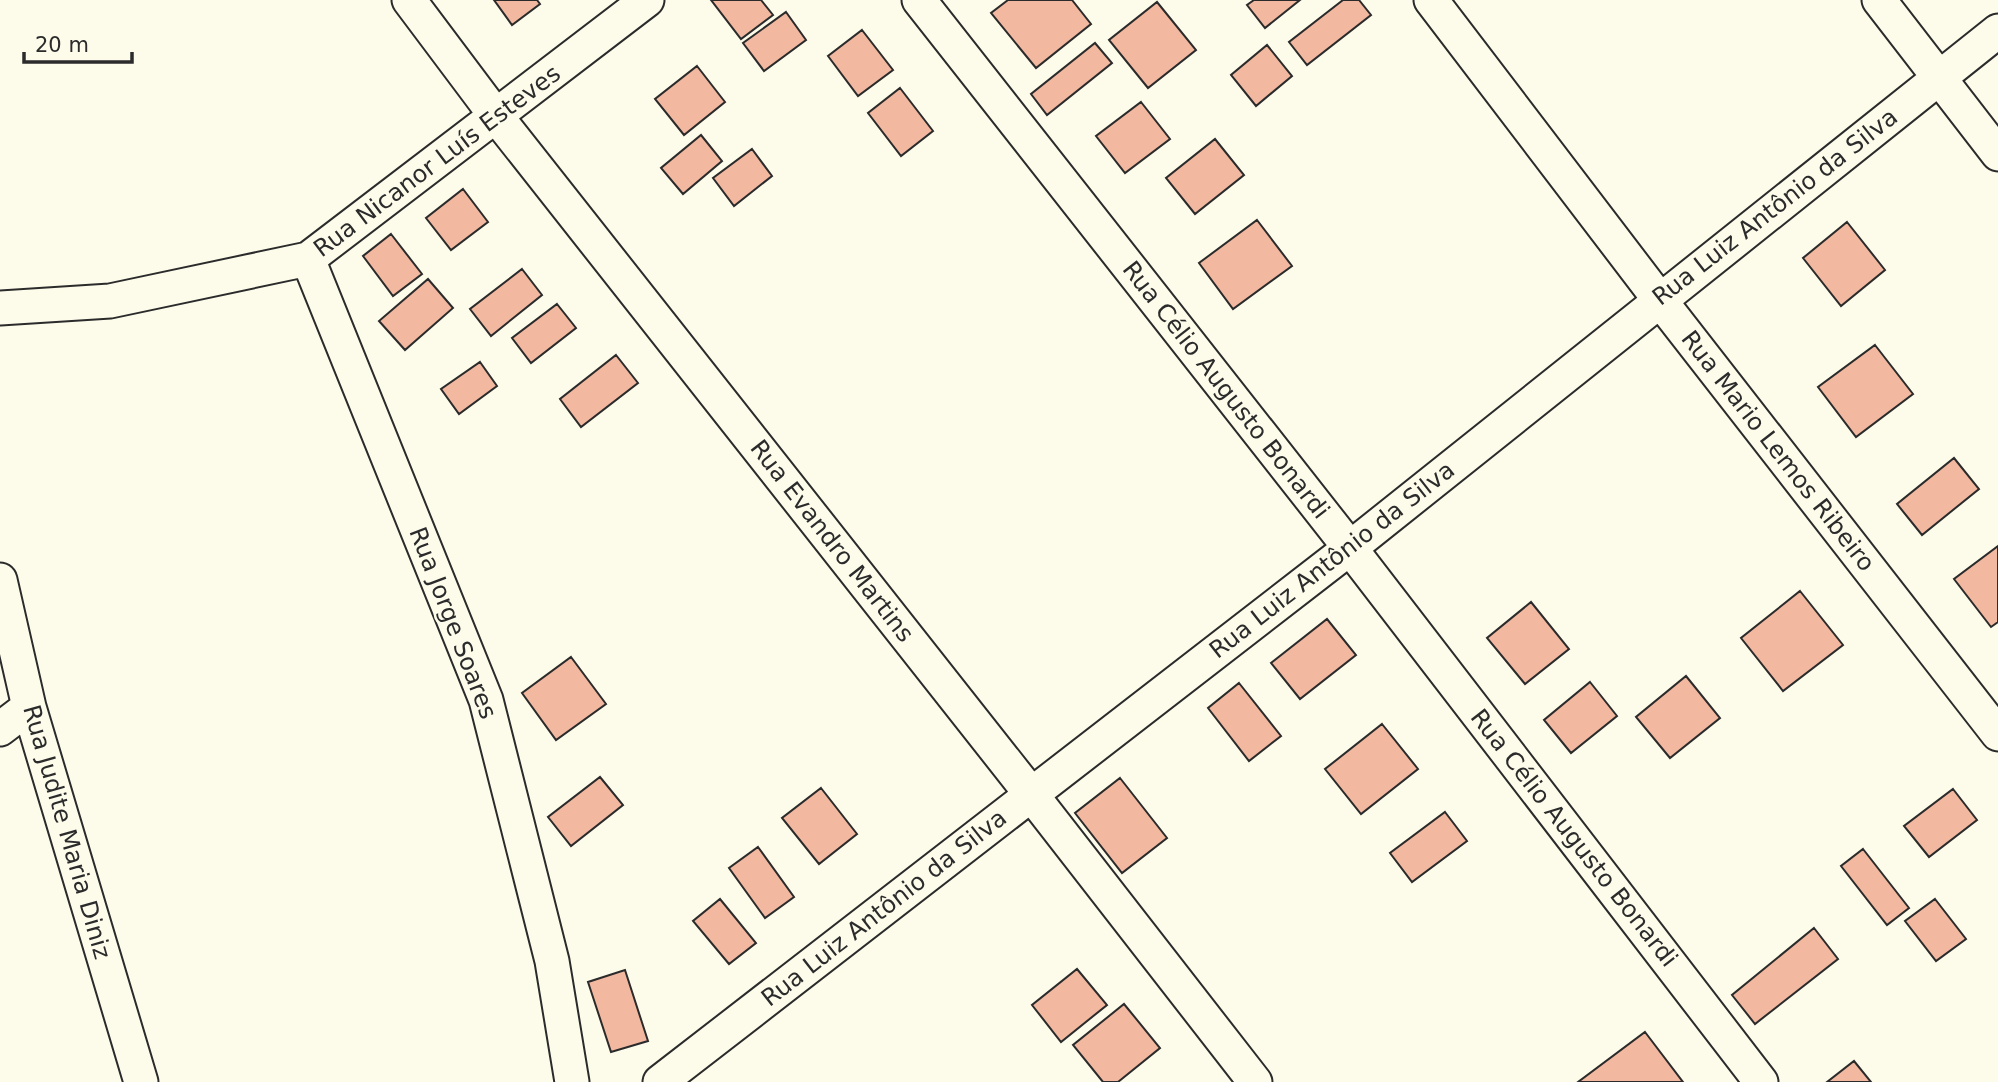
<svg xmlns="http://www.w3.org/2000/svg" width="1998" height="1082" viewBox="0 0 1998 1082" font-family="'DejaVu Sans',sans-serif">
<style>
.building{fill:#f2b8a0;stroke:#2b2b2b;stroke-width:2}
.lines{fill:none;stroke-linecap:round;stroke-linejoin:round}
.minor-casing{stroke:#2b2b2b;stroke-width:37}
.minor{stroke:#fdfbea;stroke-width:33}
.labels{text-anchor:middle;stroke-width:5;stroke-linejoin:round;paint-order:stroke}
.street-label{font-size:24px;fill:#2b2b2b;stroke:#fdfbea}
</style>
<rect width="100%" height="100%" fill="#fdfbea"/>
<path class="building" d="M494,0H537L540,4L512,25Z
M711,0H761L773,15L741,39Z
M1008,0H1072L1091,24L1036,68L991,13Z
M1254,0H1300L1265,28L1247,5Z
M1343,0H1359L1371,15L1307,65L1289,42Z
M1157,2L1196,50L1148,88L1109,40Z
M786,12L806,40L764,71L743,43Z
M862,30L893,70L858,96L828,56Z
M1095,43L1112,63L1047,115L1031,94Z
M1267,45L1292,76L1256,106L1231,75Z
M697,66L725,102L684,135L655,99Z
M900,88L933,131L901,156L868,113Z
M1141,102L1170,139L1125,173L1096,136Z
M701,135L722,161L683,194L661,168Z
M1215,139L1244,175L1195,214L1166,178Z
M752,149L772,176L734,206L713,178Z
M463,189L488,222L451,250L426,218Z
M1257,220L1292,266L1233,309L1199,263Z
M1847,222L1885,270L1841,306L1803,258Z
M391,234L422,274L393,296L363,256Z
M522,269L542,295L491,336L470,309Z
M428,279L453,308L405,350L379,321Z
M557,304L576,328L531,363L512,338Z
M1875,345L1913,394L1856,437L1818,387Z
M616,355L638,383L581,427L560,399Z
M480,362L497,386L459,414L441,389Z
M1954,458L1979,489L1922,535L1897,504Z
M1998,546V622L1991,627L1954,579Z
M1800,591L1843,645L1783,691L1741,638Z
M1531,602L1569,649L1525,684L1487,638Z
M1327,619L1356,655L1300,699L1271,663Z
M571,657L606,704L556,740L522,693Z
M1686,676L1720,718L1670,758L1636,717Z
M1590,682L1617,716L1571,753L1544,720Z
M1239,683L1281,736L1249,761L1208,708Z
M1382,724L1418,769L1361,814L1325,769Z
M600,777L623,805L571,846L548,817Z
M1120,778L1167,838L1122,873L1075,813Z
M821,788L857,834L819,864L782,818Z
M1953,789L1977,820L1929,857L1904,826Z
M1445,812L1467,841L1412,882L1390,853Z
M758,847L794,897L765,918L729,868Z
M1863,849L1909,908L1887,925L1841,866Z
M720,899L756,943L729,964L693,921Z
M1935,899L1966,939L1936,961L1905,921Z
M1814,928L1838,959L1755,1024L1732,995Z
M1077,969L1107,1005L1061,1042L1032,1005Z
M625,970L648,1041L611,1052L588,982Z
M1124,1004L1160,1048L1118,1082H1103L1073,1045Z
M1645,1032L1683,1082H1578Z
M1854,1061L1871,1082H1827Z"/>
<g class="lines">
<g class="minor-casing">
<path id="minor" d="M409,0L496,116L1031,794L1255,1082
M919,0L1350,548L1761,1082
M1431,0L1659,299L1998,734
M1879,0L1998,154
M308,259L486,700L552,961L572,1082
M0,308L110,301L308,259L647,0
M0,580L29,707L141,1082
M0,729L29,707
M660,1082L1350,548L1998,31"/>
</g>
<use href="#minor" class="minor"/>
</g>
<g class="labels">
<g class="street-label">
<text transform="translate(437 161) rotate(-37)" y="8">Rua Nicanor Luís Esteves</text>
<text transform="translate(1775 207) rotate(-38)" y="8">Rua Luiz Antônio da Silva</text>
<text transform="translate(1226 390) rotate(52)" y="8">Rua Célio Augusto Bonardi</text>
<text transform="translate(1778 451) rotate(52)" y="8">Rua Mario Lemos Ribeiro</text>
<text transform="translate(832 541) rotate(52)" y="8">Rua Evandro Martins</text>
<text transform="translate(1332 560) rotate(-38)" y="8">Rua Luiz Antônio da Silva</text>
<text transform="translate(453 623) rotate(69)" y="8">Rua Jorge Soares</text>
<text transform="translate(67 832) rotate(74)" y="8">Rua Judite Maria Diniz</text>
<text transform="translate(1574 838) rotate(52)" y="8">Rua Célio Augusto Bonardi</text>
<text transform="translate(884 908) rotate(-38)" y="8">Rua Luiz Antônio da Silva</text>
</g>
</g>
<path d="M24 52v10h108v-10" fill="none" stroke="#2b2b2b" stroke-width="3.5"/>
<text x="35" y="52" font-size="21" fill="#2b2b2b" stroke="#fdfbea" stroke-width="5" paint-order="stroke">20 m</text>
</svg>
